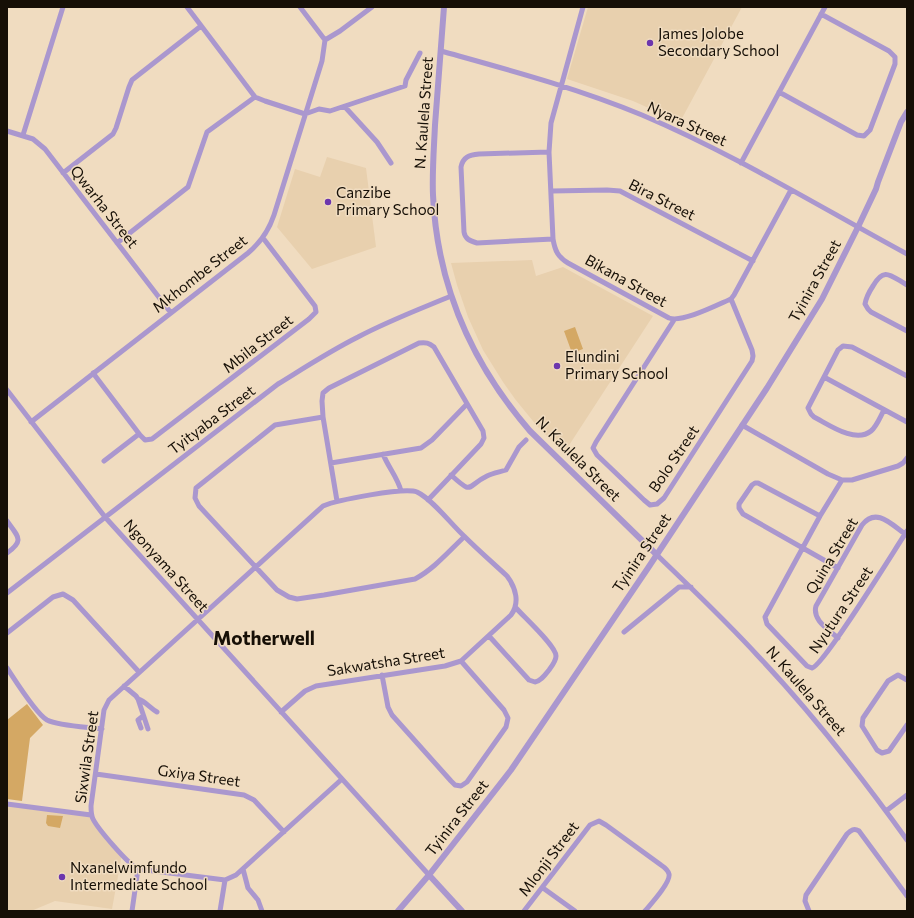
<svg xmlns="http://www.w3.org/2000/svg" width="914" height="918" viewBox="0 0 914 918" font-family="Commissioner,sans-serif">
<style>
.built{fill:#e8d0ae}
.park{fill:#d4a864}
.lines{fill:none;stroke-linecap:round;stroke-linejoin:round}
.minor{stroke:#aa97ce;stroke-width:5}
.tertiary{stroke:#aa97ce;stroke-width:6}
.poi-dot{fill:#6c36ad;stroke:#f0dcc0;stroke-width:1.5}
.labels{text-anchor:middle;stroke-width:3;stroke-linejoin:round;paint-order:stroke}
.poi-label{font-size:15px;fill:#160f06;stroke:#f0dcc0;text-anchor:start}
.street-label{font-size:15px;fill:#160f06;stroke:#f0dcc0}
.district-label{font-size:19px;font-weight:bold;fill:#160f06;stroke:#f0dcc0}
</style>
<rect width="100%" height="100%" fill="#f0dcc0"/>
<path class="built" d="M588,7H742L680,122L633,101L567,79Z
M327,157L366,168L376,247L312,269L277,227L295,169L320,177Z
M532,260L536,276L563,267L653,316L564,453L537,426L515,399L503,382L483,350L468,317L457,285L451,263Z
M7,804L91,815L122,854L112,909L55,901L31,911H7Z"/>
<path class="park" d="M575,327L583,349L572,353L564,331Z
M27,704L43,725L30,738L22,801L7,799V720Z
M47,815L63,816L60,828L48,826L46,823Z"/>
<g class="lines">
<path class="minor" d="M187,7L255,97L265,101L305,114L319,109L330,111L405,86L406,80L420,53
M583,7L551,123L549,152L553,239C555,251 558,257 568,263L669,318C682,323 717,305 731,299L734,295L791,190
M325,40L340,31L372,7
M441,51C509,70 577,88 642,115C734,154 820,207 907,254
M779,92L857,135L864,136L870,130L895,64V57L889,51L821,14
M345,107L377,142L391,163
M7,131L33,139L45,149L171,313
M23,135L63,7
M549,152L479,154C469,155 463,157 461,167L464,232C465,239 470,241 477,243L553,239
M741,163L825,7
M63,173L113,134L116,128L129,87L132,80L201,26
M552,191L607,190L620,191L753,261
M117,243L188,187L207,132L255,97
M907,285C891,276 884,266 873,286C869,292 866,298 865,304L868,309L871,312L907,331
M674,320L596,442L593,448L597,455L644,500L650,505L657,504L664,498L752,361L753,356L752,350L731,299
M93,373L140,435L145,440L152,439L309,319L316,312L315,306L263,238
M824,377L907,422
M7,390L105,517L429,875
M884,410C880,417 877,426 871,431C855,444 828,424 814,417L811,414L808,408L838,350L843,346L852,347L907,376
M323,417L275,425L196,488L195,498L199,506L277,590L289,597L297,599L324,595L415,579C434,569 449,551 464,537
M31,422L248,253C260,243 269,230 274,215L322,61L325,40L300,7
M742,425L828,474L842,480H852L898,466L903,463L907,458
M383,454C388,467 398,478 401,491
M104,461L139,434
M331,463L421,448L432,440L467,404
M451,475C474,496 466,486 487,476C493,473 500,472 506,470L519,447L526,440
M842,480L820,516L765,617L767,624L807,666L812,668C824,665 895,549 907,531
M337,501L323,417L322,401L323,393L329,388L419,343C426,342 429,343 434,347L483,431L484,438L481,444L428,500
M820,516L758,483H755L752,485L739,504V508L743,514L838,568
M7,521C18,537 25,540 7,553
M657,555C691,588 726,621 758,656C812,713 861,776 907,840
M7,593L278,384C304,368 330,351 358,337C388,321 420,309 451,296
M624,632L679,587H691
M7,633L53,597L63,594L73,600L139,672
M489,636L529,680L535,682C541,681 545,675 549,670C552,666 556,661 556,656C556,646 524,617 516,608
M838,638C828,629 812,620 816,606L862,525C876,507 891,524 905,534
M7,668C15,680 36,714 47,720C59,726 88,727 102,729
M382,675L388,707L392,715L451,781L455,785L461,786L467,782L506,727L508,718L504,710L461,661
M907,680L898,675L888,681L863,718L862,726L877,750L882,753L889,751L907,725
M124,686L136,696L138,699C145,701 150,708 157,712
M138,699L148,729
M281,712L305,691L316,686L445,666L461,661L511,615C520,603 516,588 507,576C493,563 478,550 464,536C451,524 432,499 417,492C404,487 337,500 323,506L109,700L104,710L91,806C91,810 91,815 93,819C98,829 128,864 138,869L225,880L236,875L342,779
M141,728L138,720L143,716
M96,774L244,795L254,800L284,832
M7,804L91,815
M886,811L907,795
M243,869L248,888L258,900L262,911
M543,888L575,911
M132,911L138,869
M220,911L225,880
M524,911L590,825L599,821L606,825L661,865C664,867 668,870 669,874C671,882 651,904 645,911
M809,911L805,901L806,895L847,834C851,830 854,828 859,831L907,896"/>
<path class="tertiary" d="M444,7C441,46 438,86 435,125C434,148 432,172 433,195C437,285 472,364 530,431L657,555
M429,875L462,911
M398,911L429,875L511,770L648,568L767,388L822,299L858,227L876,189L878,182L901,122L907,112"/>
</g>
<g class="poi-dot">
<circle cx="650" cy="43" r="4"/>
<circle cx="328" cy="202" r="4"/>
<circle cx="557" cy="366" r="4"/>
<circle cx="62" cy="877" r="4"/>
</g>
<g class="labels">
<g class="poi-label">
<text x="658" y="39">James Jolobe<tspan x="658" dy="17">Secondary School</tspan></text>
<text x="336" y="198">Canzibe<tspan x="336" dy="17">Primary School</tspan></text>
<text x="565" y="362">Elundini<tspan x="565" dy="17">Primary School</tspan></text>
<text x="70" y="873">Nxanelwimfundo<tspan x="70" dy="17">Intermediate School</tspan></text>
</g>
<g class="street-label">
<text transform="translate(424 113) rotate(-86)" y="5">N. Kaulela Street</text>
<text transform="translate(687 124) rotate(25)" y="5">Nyara Street</text>
<text transform="translate(662 200) rotate(27)" y="5">Bira Street</text>
<text transform="translate(104 207) rotate(52)" y="5">Qwarha Street</text>
<text transform="translate(200 274) rotate(-38)" y="5">Mkhombe Street</text>
<text transform="translate(626 281) rotate(29)" y="5">Bikana Street</text>
<text transform="translate(815 281) rotate(-61)" y="5">Tyinira Street</text>
<text transform="translate(258 344) rotate(-38)" y="5">Mbila Street</text>
<text transform="translate(212 420) rotate(-37)" y="5">Tyityaba Street</text>
<text transform="translate(578 459) rotate(45)" y="5">N. Kaulela Street</text>
<text transform="translate(674 459) rotate(-56)" y="5">Bolo Street</text>
<text transform="translate(642 553) rotate(-56)" y="5">Tyinira Street</text>
<text transform="translate(832 556) rotate(-59)" y="5">Quina Street</text>
<text transform="translate(166 566) rotate(48)" y="5">Ngonyama Street</text>
<text transform="translate(841 610) rotate(-56)" y="5">Nyutura Street</text>
<text transform="translate(386 662) rotate(-9)" y="5">Sakwatsha Street</text>
<text transform="translate(806 691) rotate(49)" y="5">N. Kaulela Street</text>
<text transform="translate(87 757) rotate(-82)" y="5">Sixwila Street</text>
<text transform="translate(199 776) rotate(8)" y="5">Gxiya Street</text>
<text transform="translate(457 818) rotate(-52)" y="5">Tyinira Street</text>
<text transform="translate(549 859) rotate(-53)" y="5">Mlonji Street</text>
</g>
<g class="district-label">
<text x="264" y="645">Motherwell</text>
</g>
</g>
<rect width="914" height="918" fill="none" stroke="#160f06" stroke-width="16"/>
</svg>
